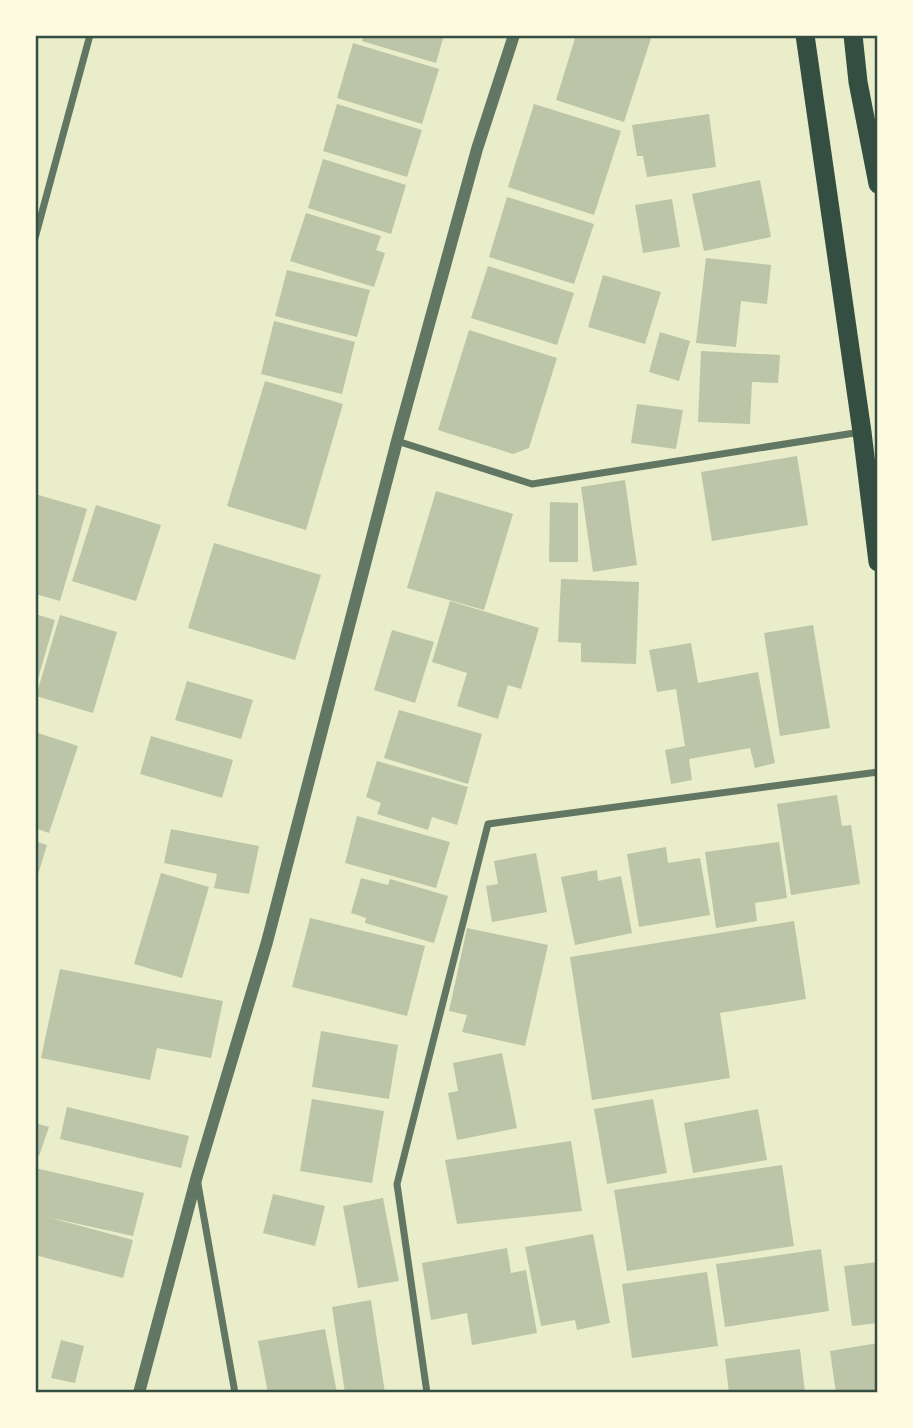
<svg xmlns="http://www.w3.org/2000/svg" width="913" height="1428" viewBox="0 0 913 1428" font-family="'Public Sans',sans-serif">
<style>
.building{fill:#bcc5a7}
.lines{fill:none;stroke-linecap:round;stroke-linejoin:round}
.minor{stroke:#617663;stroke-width:7}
.tertiary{stroke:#617663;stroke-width:12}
.trunk{stroke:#344e41;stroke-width:19}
.neatline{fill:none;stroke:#344e41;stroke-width:2.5}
</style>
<rect width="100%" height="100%" fill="#e9edc9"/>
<path class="building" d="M364,35H444L436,63L362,41Z
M576,35H652L624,122L556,100Z
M353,43L439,69L422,124L337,98Z
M337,104L422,130L407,177L323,151Z
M534,104L621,131L594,215L508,187Z
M709,114L716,167L647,177L643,156H637L632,125Z
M323,159L406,185L391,234L308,208Z
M760,180L771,237L704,251L692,194Z
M507,197L594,224L574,284L489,257Z
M672,199L680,247L643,253L635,205Z
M306,213L381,236L376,250L385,253L374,287L290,261Z
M706,258L771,265L767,304L741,301L736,347L696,343Z
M488,266L574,293L557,345L471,318Z
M287,270L370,290L357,337L275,316Z
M603,275L661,292L645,344L588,327Z
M274,321L355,342L342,394L261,374Z
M469,330L557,358L529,448L513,454L438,430Z
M660,332L690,341L679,381L649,372Z
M701,351L780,355L778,383L752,382L750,424L698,422Z
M265,381L343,404L306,530L227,506Z
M637,404L683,410L676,449L631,443Z
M797,456L808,525L712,541L701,472Z
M625,480L637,565L593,572L581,487Z
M436,491L513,514L484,610L407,588Z
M35,494L87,509L60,601L35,594Z
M550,502L578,503V562H549Z
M96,505L161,525L136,601L72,581Z
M214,543L321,575L295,660L188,628Z
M561,579L639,582L636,664L581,662V643L558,642Z
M450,601L539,628L521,689L508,685L498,719L457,706L467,673L432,662Z
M35,614L55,620L36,686H35Z
M60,615L117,632L93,713L36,696Z
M813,625L830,728L780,736L764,633Z
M392,630L434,642L415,703L374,690Z
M691,643L698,683L758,672L775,763L755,768L750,748L689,759L692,780L671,784L665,750L685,746L676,689L657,692L649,650Z
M187,681L253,700L241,739L175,720Z
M399,710L482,734L468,784L384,758Z
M35,732L78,746L49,833L35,828Z
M151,736L233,760L222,798L140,774Z
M377,761L468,787L457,825L432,817L428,830L377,814L381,803L366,797Z
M837,795L842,826L851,825L860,884L791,895L777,804Z
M357,816L450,842L436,888L345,863Z
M171,829L259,846L249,894L214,888L217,874L164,863Z
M35,841L47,845L36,881H35Z
M779,842L787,898L755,903L757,921L716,928L705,852Z
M666,847L668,863L700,858L710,915L639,927L627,854Z
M536,853L547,912L492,922L486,886L498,884L494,861Z
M597,870L598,881L621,876L632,933L575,945L561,877Z
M161,873L209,887L182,978L134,964Z
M361,878L388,885L390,879L448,896L434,943L365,923L366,918L351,913Z
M310,918L425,946L407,1016L292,987Z
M794,921L806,999L720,1013L730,1078L592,1100L570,957Z
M467,928L548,945L525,1046L462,1032L467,1015L449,1011Z
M60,969L223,1001L211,1058L157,1048L150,1080L41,1058Z
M321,1031L398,1045L389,1099L312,1087Z
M502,1053L517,1128L457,1140L448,1093L458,1091L453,1063Z
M312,1099L384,1111L372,1183L300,1171Z
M653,1099L667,1173L607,1184L594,1109Z
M67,1107L189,1136L181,1168L60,1139Z
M758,1109L767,1160L693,1173L684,1123Z
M35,1123L49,1127L39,1156L35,1155Z
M571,1141L582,1211L457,1224L445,1160Z
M782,1165L794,1246L627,1271L614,1190Z
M35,1168L144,1193L133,1236L47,1217L133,1240L123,1278L35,1255Z
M273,1194L325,1206L315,1246L263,1233Z
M383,1198L399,1281L358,1288L343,1206Z
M593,1234L610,1323L577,1330L575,1320L541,1326L525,1247Z
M507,1248L511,1273L526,1270L537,1333L472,1345L467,1313L431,1320L422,1263Z
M821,1249L829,1311L725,1327L716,1264Z
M878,1262V1323L852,1326L844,1266Z
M707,1272L718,1346L632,1358L622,1284Z
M371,1300L385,1393H345L332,1307Z
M325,1329L337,1393H268L258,1341Z
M61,1340L84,1346L75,1383L51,1378Z
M878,1343V1393H836L830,1351Z
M800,1349L805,1393H729L725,1359Z"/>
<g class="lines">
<path class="minor" d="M35,238L90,35
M397,441L532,484L861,432
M198,1184L235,1393
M427,1393L397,1184L488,824L878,772"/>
<path class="tertiary" d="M139,1393L197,1176L267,942L397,441L477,149L514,35"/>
<path class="trunk" d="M805,35L862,432L878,562
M853,35L858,82L878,184"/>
</g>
<rect width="913" height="1428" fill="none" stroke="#fefae0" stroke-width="74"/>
<rect x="37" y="37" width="839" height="1354" class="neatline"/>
</svg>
